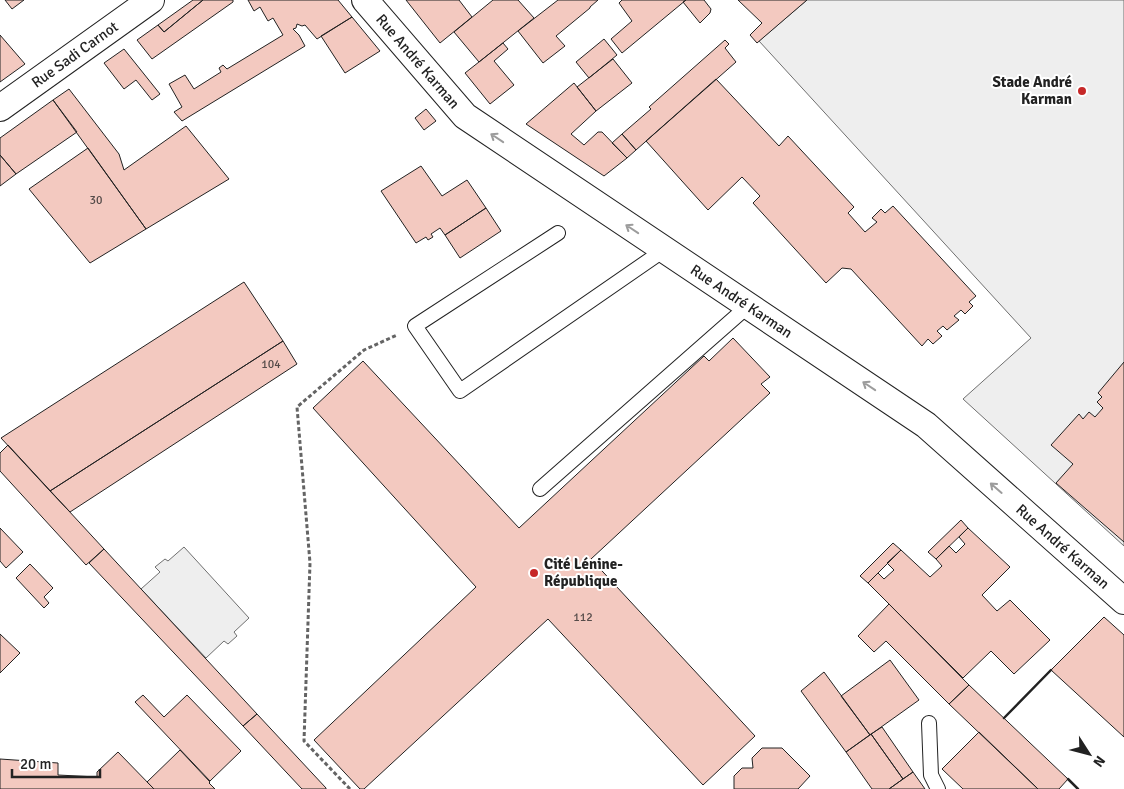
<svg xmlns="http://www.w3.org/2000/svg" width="1124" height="789" viewBox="0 0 1124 789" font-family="Signika,sans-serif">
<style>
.green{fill:#eee;stroke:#6f6f6f}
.building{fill:#f3c9c0;stroke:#222}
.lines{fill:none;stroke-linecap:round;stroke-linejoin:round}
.service-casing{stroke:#222;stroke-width:16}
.minor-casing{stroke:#222;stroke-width:28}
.path{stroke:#646464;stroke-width:3;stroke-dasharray:4 2.5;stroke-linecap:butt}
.service{stroke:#fff;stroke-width:14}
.minor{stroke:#fff;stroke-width:26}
.wall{stroke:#222;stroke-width:2.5}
.oneway{stroke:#9c9c9c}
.poi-dot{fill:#c62828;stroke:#fff;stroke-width:2}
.labels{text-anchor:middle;stroke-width:4;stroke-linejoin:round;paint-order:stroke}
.number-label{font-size:12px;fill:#564c4a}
.street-label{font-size:15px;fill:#222;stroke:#fff}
.poi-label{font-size:15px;font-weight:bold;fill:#222;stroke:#fff;text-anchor:end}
</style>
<rect width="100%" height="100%" fill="#fff"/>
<path class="green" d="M807,0H1124V546L963,399L1031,338L759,41Z
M184,547L249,618L234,632L237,636L228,644L224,641L206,658L141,589L160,572L155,567L165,559L168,561Z"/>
<path class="building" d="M5,0H24L12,9Z
M193,0H203L164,32L158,25Z
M203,0H233V2L152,59L137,40L158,25L164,32Z
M248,0H338L352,17L317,39L305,25L302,26L297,24L296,28L293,29L299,35L305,46L182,121L174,112L182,107L169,84L185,75L194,89L221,72L219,68L223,65L227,69L283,35L273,18L268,21L260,7L254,11Z
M406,0H459L472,17L440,43Z
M493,0H518L534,18L479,62L454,32Z
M558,0H598L590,7V8L556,36L565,46L543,63L518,31Z
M622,0H686L622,53L611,39L632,21L619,3Z
M686,0H704L711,9L710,13L700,23L683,2Z
M738,0H807L757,43L750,35L762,23Z
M352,17L380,51L345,73L321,36Z
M0,35L25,64L0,82Z
M604,39L617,55L589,78L576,62Z
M725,40L729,44L725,48L736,62L636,150L622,134L651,109L649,107Z
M503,43L508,49L494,61L514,85L490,104L465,73Z
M124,49L160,94L152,100L136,80L124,89L104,63Z
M613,59L632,83L596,111L577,87Z
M716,79L779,146L788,136L854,207L848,213L865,232L877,222L872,218L881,209L885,213L893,206L976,296L969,302L973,306L965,314L961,310L954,316L959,320L947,330L943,326L937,331L942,336L933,344L928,339L922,346L851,269L842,268L826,283L753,203L760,196L742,177L708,210L646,141Z
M574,83L596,111L571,134L584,145L598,132H602L627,158L604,176L526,124Z
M69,89L119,154L124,170L186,126L229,179L146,229L53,100Z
M53,100L77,132L16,174L0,155V138Z
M426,109L436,121L424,130L415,118Z
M622,134L636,150L627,158L612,143Z
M88,148L146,229L90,263L29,189Z
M0,155L16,174L0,186Z
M421,166L442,196L467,180L486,208L445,235L440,228L431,234L433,237L428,240L426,237L416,243L381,191Z
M486,208L501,231L460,258L445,235Z
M244,282L283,341L50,491L1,438Z
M733,338L770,377L761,384L770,393L591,559L755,736L703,785L548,619L364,789H360L314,740L476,587L313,408L363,361L519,528L704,356L709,361Z
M283,341L297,364L70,512L50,491Z
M1124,362V542L1056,483L1073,464L1051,445L1079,414L1083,419L1089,412L1095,417L1103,408L1097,402L1102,397L1098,393Z
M8,445L104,549L86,565L0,471V453Z
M961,520L968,528L936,559L928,552Z
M0,528L23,552L6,568L0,561Z
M968,528L1010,567L982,595L997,611L1010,600L1050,640L1014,674L991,651L963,678L868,583L878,573L884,579L894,570L887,563L901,550L930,577L942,566L936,559L949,546L956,553L965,544L959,537Z
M893,543L901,550L868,583L860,576Z
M104,549L257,714L243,726L89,563Z
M30,564L53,588L44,597L49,603L44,608L16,578Z
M889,604L969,685L949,704L886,641L874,652L858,636Z
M1104,617L1124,635V737L1051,670Z
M0,634L20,653L0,673Z
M890,660L919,700L870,735L841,696Z
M824,672L870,735L846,752L801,691Z
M969,685L1068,779L1059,789H1038L949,704Z
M143,695L164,717L187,695L241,751L210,781L135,702Z
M257,714L326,788V789H302L243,726Z
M882,727L913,772L903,779L871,734Z
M979,732L1038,789H963L942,769Z
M871,734L903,779L889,789H872L846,752Z
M762,748H782L810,776L798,789H734V776L742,768H753L752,758Z
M180,750L210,782L209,783L215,789H154L147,782Z
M118,752L154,789H0V759L58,763V775L97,777V772Z
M913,772L925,789H889L903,779Z"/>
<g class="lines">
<g class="service-casing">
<path id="service" d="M558,233L415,326L460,391L664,250
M540,489L748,306
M929,723L931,775L938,789"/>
</g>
<g class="minor-casing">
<g id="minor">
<path id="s1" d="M365,0L465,116L926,425L1124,601"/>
<path id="s2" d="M0,108L151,0"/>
</g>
</g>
<path class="path" d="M350,789L304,741L310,563L297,407L364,350L397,335"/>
<use href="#service" class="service"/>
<use href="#minor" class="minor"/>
<path class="wall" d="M1004,718L1051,670
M1068,779L1078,789"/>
</g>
<defs><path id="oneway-shaft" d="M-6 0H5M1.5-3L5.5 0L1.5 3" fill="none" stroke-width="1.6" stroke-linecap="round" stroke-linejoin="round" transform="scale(1.25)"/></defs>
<g class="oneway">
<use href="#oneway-shaft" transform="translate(497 138) rotate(-146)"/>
<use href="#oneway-shaft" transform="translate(632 229) rotate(-146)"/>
<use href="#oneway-shaft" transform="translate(869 386) rotate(-146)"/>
<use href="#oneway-shaft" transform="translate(996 488) rotate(-139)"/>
</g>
<g class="poi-dot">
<circle cx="1082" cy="91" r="5"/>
<circle cx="534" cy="573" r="5"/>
</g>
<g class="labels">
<g class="number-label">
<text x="96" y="204">30</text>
<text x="271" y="368">104</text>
<text x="583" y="621">112</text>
</g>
<g class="street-label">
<text dy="5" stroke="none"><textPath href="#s2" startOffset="92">Rue Sadi Carnot</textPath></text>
<text dy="5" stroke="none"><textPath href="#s1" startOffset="81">Rue André Karman</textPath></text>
<text dy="5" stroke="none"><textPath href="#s1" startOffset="486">Rue André Karman</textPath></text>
<text dy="5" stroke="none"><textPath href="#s1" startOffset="891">Rue André Karman</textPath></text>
</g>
<g class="poi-label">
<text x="1072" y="87">Stade André<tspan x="1072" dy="17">Karman</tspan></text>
<text x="544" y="569" text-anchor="start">Cité Lénine-<tspan x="544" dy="17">République</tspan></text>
</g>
</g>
<g transform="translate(1089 754) rotate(126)" stroke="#ffffff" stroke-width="4" paint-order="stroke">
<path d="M0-4L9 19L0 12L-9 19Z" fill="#222222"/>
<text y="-8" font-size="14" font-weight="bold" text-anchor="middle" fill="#222222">N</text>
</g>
<path d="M12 769v8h88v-8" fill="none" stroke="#222222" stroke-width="2.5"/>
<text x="20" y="769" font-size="15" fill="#222222" stroke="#ffffff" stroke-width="4" paint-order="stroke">20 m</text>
</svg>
